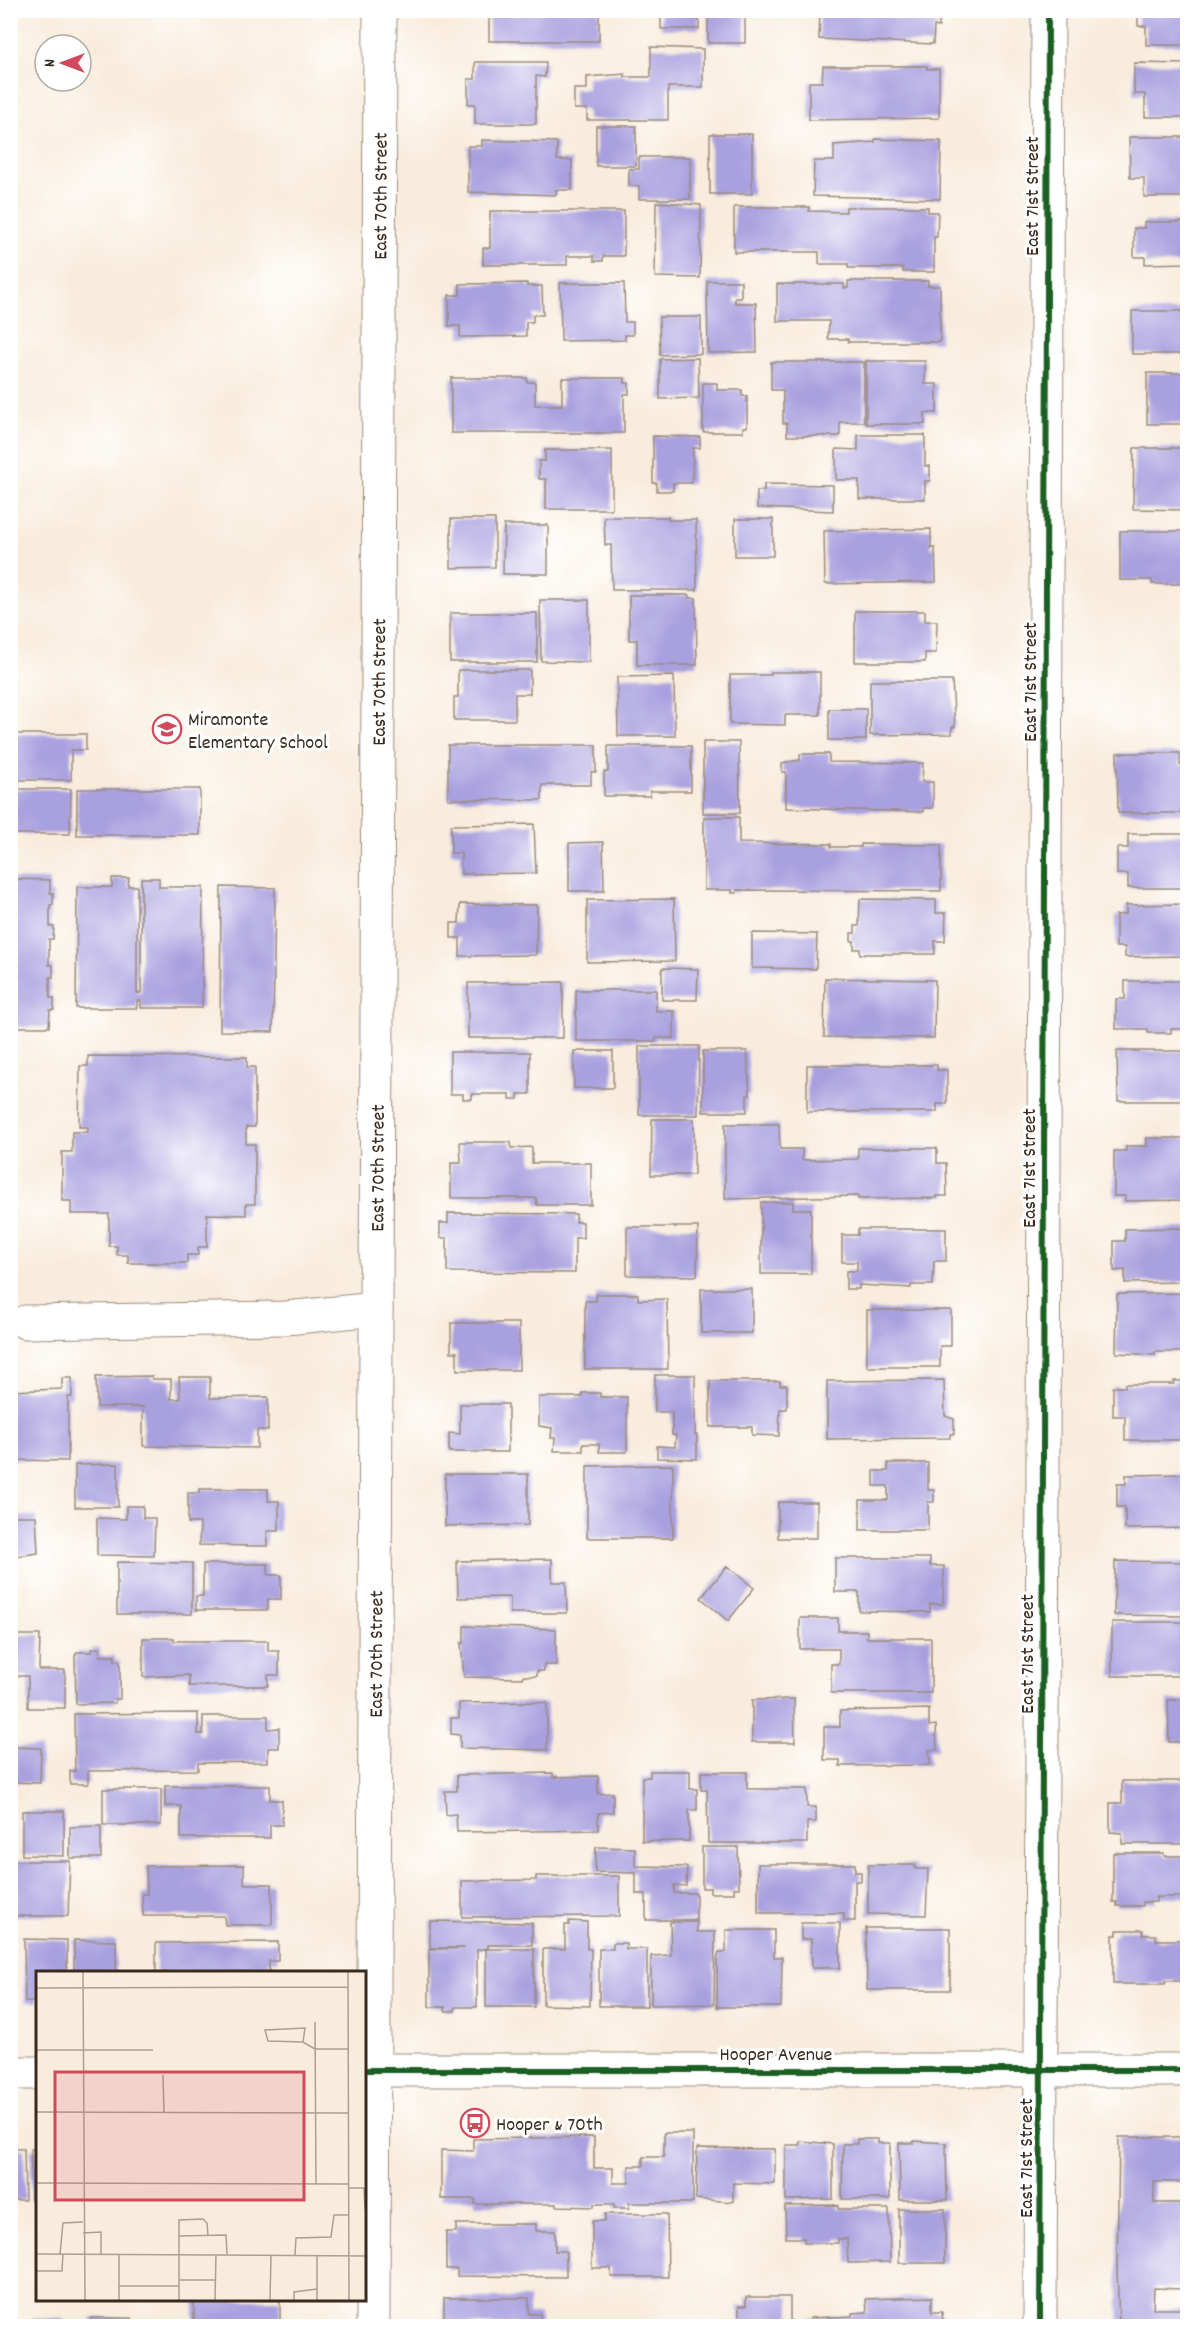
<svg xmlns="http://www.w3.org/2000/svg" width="1198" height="2337" viewBox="0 0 1198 2337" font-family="Dekko,sans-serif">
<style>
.building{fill:#a9a0df}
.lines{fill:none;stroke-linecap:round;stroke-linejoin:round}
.minor-casing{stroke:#9a8b7d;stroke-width:35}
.minor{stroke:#fff;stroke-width:33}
.cycleway-casing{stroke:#fff;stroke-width:10}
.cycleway{stroke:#1b5e20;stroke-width:6}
.labels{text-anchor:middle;stroke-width:6;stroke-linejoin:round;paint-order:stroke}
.street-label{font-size:20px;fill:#3b2a1e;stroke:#fff}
.poi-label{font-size:20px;fill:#3b2a1e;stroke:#fff;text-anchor:start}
.inset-road{fill:none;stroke:#ac9e90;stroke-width:1.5}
.view{fill:#d1495b;fill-opacity:0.15;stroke:#d1495b;stroke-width:3}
.inset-edge{fill:none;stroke:#3b2a1e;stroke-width:3}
</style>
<rect width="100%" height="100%" fill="#fff"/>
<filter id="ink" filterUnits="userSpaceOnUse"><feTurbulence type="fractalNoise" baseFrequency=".0167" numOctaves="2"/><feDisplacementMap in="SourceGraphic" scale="12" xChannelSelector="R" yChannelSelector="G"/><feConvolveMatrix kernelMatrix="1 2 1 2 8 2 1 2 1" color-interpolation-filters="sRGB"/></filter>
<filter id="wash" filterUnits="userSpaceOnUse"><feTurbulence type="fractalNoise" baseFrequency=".008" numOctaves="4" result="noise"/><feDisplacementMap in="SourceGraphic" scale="24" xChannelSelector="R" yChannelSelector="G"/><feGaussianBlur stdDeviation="1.35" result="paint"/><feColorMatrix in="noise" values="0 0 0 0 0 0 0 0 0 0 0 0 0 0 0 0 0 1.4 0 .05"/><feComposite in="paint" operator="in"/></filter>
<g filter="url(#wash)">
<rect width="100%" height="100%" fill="#f8ecdc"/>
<g id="blocks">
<path class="building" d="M489,10H599V41H489Z
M661,10H699V29H661Z
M745,10V43H708V12Z
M820,10H940L939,27L934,26L933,44L819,39Z
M1138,10H1188V45H1146V26H1138Z
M651,47L703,49V87H668V120H587V109H574V89H587V77L625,74V77H651Z
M475,62H546L545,77L536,76V124H475V104H468V79H475Z
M1134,63L1188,64V117H1145V94H1134Z
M823,66H927V69H939V118L809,120V82H822Z
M596,126H636V166H596Z
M710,134H752V194H710Z
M1129,137H1188V197H1144V178H1130Z
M875,139L941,141L940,199L813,196L814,161H834V145L875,142Z
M482,140L557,142V160H572V190H556V195L468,192V146H482Z
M639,157H690V199H639V186H629V169H639Z
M656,202L701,205L700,278L655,277Z
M734,207H809V211L846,212V207H928V212H938L937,237H934V272H903V268H848V264H819V252H734Z
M490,211H624V256H603V261H594V256H567V265H483V248H490Z
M1144,222H1188V263L1145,264V257H1134V228H1144Z
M707,281H741V298H735V303H756L757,352L708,353Z
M848,281H928V286H940V342H848V339H828L829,321H777V284H844V288H848Z
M527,283V286H542L543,315H533V322H526V336L460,337V326H449V295H460V284Z
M560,283H624L625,322H633V335H625V340L561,341Z
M1132,311H1188V354H1132Z
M659,317H701V354L660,355Z
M698,358L699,398L660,399V359Z
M866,361H925V384H937V413H925V424H866Z
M771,362H864V422H840V436H787V423H783V390H771Z
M1147,373H1188V424H1147Z
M451,378H527V382H535V405H562V378H625V383H629V394H624V433H451Z
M703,383H717V390H742V396H747V427H743V432H703Z
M858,435H925V466H930V481H925V499H859V480H836V449L858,450Z
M653,436L700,437V448H693L692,483H673V491H657V483H653Z
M1134,448H1188V510L1133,509Z
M545,450H612V509H546V479H539V461H545Z
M764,484L833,485V511L757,508V491H764Z
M604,517H668V520H696L697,590H612L611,545H605Z
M451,519H495V567L451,568Z
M735,519H773V556H735Z
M504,525H548V574H503Z
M931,529V548H935L936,582L825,584L824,531Z
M1120,531H1188V584H1152V580H1120Z
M629,595H689V598H696L697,665H637V640H629Z
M540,600H589V662L541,661Z
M855,611H925V621H937L936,653H925V662H855Z
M450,613H537V662H450Z
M458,670H530V694H515V720H454V697H458Z
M771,672H820V715H785V725L730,724V675H771Z
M674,676L675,736H618L617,677Z
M870,681H952L955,727H952V734L870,735Z
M829,709H866V740H829Z
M10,734H86V750H71V780H10Z
M703,742H739L740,813H703Z
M448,745H596V772H591V785H542V800L448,799Z
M608,746H691V791H650V796H604V772H608Z
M1117,753H1180V765H1188V813H1118Z
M800,754H829V762L923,763L922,782H933V808H923V812L786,808V772H782V763L800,760Z
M10,789H71L70,834H10Z
M77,789H200V835H77Z
M704,817H739V843L831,844V847H861V844L941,845V891L737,890V893H732V890H704Z
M534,824L536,873L461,874V853H451V825Z
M1128,834H1188V888H1128V874H1117V848H1128Z
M603,842L604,891H569V843Z
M112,878H129L128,886H137V993H141V878H159V887H203L202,1008H141V1001H137V1008H76L77,887H112Z
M10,879L50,880V893H53V905H50V927H54L53,939H49V965H53V977H50V998H54V1010H50L49,1027H10Z
M221,887L275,888L273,1032L220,1031Z
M674,899L675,961L587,962V900Z
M860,899L936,900V913H946L945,941H935V954H860V949H854V941H851V933H855V926H859Z
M460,904L537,905L536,955L460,956V938H451V923H459Z
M1188,904V956L1125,957V947H1116V915L1126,914V905Z
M752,933L817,934L816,969L752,968Z
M662,968L698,969L697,1000H662Z
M825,978L935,980L934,1038L824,1037Z
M1125,981H1188V1029H1171V1033H1148V1029H1116V999H1125Z
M563,982V1038H468V983Z
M576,990H656V1011H674V1038H656V1041H576Z
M639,1046H699L698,1115H639Z
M574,1051H613V1088H574Z
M703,1051H747L750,1095H747V1112H703Z
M1117,1051H1188V1101H1118Z
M450,1052H530V1094H518V1099H510V1094H472V1099H463V1094H450Z
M88,1056L247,1057V1067H255V1127H246V1144H255V1204H246V1215L207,1214V1247H198V1255H187V1263H128V1255H117V1246H109V1214H71V1201H62V1152H72V1132H88V1127H79L80,1066H88Z
M807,1065H937V1070H947V1104H937V1112H807Z
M652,1119H694V1175H651Z
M725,1124H779L780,1149H802V1160L858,1159V1148H937V1163H946L947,1196H937V1198L858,1199V1196L725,1199Z
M1147,1138H1188V1200L1125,1201V1196H1114V1151H1126V1146H1147Z
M460,1142H511V1148L532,1147V1163H591V1205H537L536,1198H451V1163H461Z
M761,1202H793V1209H811V1274H761Z
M448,1213L576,1214V1222H583V1238H575V1273L447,1272V1238H440V1223H448Z
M627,1227H698L697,1276L627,1275Z
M1188,1228V1282L1125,1283V1270L1114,1271V1241H1125V1229Z
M858,1229H946V1261H934L933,1285H911V1288L859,1285V1289H846V1271H857V1262H842V1235H858Z
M701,1289H752V1333H701Z
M1188,1293V1352H1155V1355L1116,1353L1117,1294Z
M596,1294H638V1300L667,1299L668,1369H585V1301H596Z
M867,1310H951V1346H940V1367H867Z
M451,1323H519V1370H457V1352H451Z
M655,1375H695V1435H697V1459L657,1458V1446L675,1447L676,1435H672V1412H655Z
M152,1376V1379H171V1399H180L179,1377H210V1398L268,1397V1430H257V1448L143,1446V1407H97L96,1377Z
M62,1378H72V1397H68V1461L10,1460V1391L62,1389Z
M944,1380L945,1416L954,1419V1434H950V1438L827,1439V1381Z
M710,1381H780V1385H787V1409H780L779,1436L752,1435V1427H710Z
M1174,1381H1188V1440H1125V1416H1113V1387H1125V1384H1174Z
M582,1393H600V1397H627V1452H599V1444H583V1451H554L555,1438H551L552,1428L539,1426V1397H582Z
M460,1404H508V1452H449V1433L460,1434Z
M888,1463H928V1490H934V1502H928V1530H860V1500H888V1486H874V1471H888Z
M118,1464V1507H75V1465Z
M673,1465V1538H587V1466Z
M445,1474H528V1525L445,1526Z
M1188,1474V1528L1125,1529V1507H1117V1484H1126V1475Z
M199,1489H268V1501H279V1531H267V1546L199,1545L200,1523H188V1493H199Z
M778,1502H817V1538H778Z
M126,1506H143V1518H155L154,1556L97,1555V1518L126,1519Z
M10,1516H36L38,1553L10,1557Z
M835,1558H930V1566H944L943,1604H930V1612L859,1611V1592H835Z
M552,1559V1582H566L567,1613H510V1597L458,1598L457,1561Z
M1115,1561L1188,1562V1616L1114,1615Z
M117,1562L192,1563V1614H117Z
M203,1564H268V1575H281V1599H268V1610H196V1596H203Z
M727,1566L754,1588L728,1621L701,1598Z
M800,1618H838V1631H867V1638H931V1693H831V1664H839V1649H800Z
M1112,1622H1188V1676H1112Z
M464,1626L556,1629V1665H544V1671H537V1676H523V1678L464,1677L461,1643H464Z
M10,1635H40L39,1670H65V1708H28V1676H10Z
M143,1638H174V1641H268V1651H279V1675H268V1686H189V1675L143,1677Z
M100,1648V1656H115V1661H120V1699H115V1703L76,1704L75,1656L77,1652H92V1649Z
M794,1699L795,1742H752V1700Z
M1168,1700H1188V1742H1169Z
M528,1702L547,1703V1750L460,1748V1735L451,1734V1718H459V1703Z
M929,1709V1726L936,1725L937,1750H929L930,1765L840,1766V1760H824V1727H840V1711Z
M198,1713V1734H203V1716H268V1729L279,1728V1748H268V1762L198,1763V1770L88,1771V1784H70V1771H75L74,1714Z
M10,1747L41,1748L40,1783L10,1782Z
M650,1771H690V1789H697V1810H689V1841H642V1777H650Z
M701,1772H747V1789H807V1807H816V1822H807V1843H708L707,1790H701Z
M553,1773V1777L598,1776V1794L613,1793V1812L598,1813V1830L457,1832L456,1814L446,1815L445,1791H457V1775Z
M1122,1781H1187L1188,1844H1122V1833L1110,1832V1803H1122Z
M165,1786H270V1800H282V1825H270V1838H181V1806H165Z
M103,1789H161V1825H103Z
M22,1811H64V1856L22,1855Z
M101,1826V1858H70V1827Z
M596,1847L635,1848V1866L687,1867L686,1886L674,1885V1893H696V1920H646V1894H636V1873L595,1872Z
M702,1847H738L739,1888H734V1893H710V1888H702Z
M1113,1853H1164V1856H1188V1897H1156V1902H1143V1906H1117V1902H1113Z
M12,1861H70L68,1916H10Z
M758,1864H855V1872H861V1881H855V1921H844V1913H758Z
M244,1865V1884H272V1925H225L224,1916H143L142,1894H147L146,1866Z
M868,1865H915V1869H928L926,1915L868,1914Z
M536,1876H619V1916L462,1917V1881L536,1880Z
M430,1921L532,1923V1945H488V1948L477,1950V2007H455V2011H445V2007H429V1949L465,1948H430Z
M569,1921L587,1922V1949H591L590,2006L543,2005V1949H565V1925H569Z
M670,1922H697V1932H715L714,2004L651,2005V1956L671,1955Z
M801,1923H840V1968H812L811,1939H801Z
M866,1928H950V1990H867Z
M726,1930H774V1957H782L781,2007H717V1959L719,1952H726Z
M1117,1930H1143V1935H1156V1940H1188V1981H1165V1984H1113V1935H1117Z
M24,1939L67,1940V1972H38V2002H25Z
M74,1940L116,1941V1972H74Z
M278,1942V1961H269V1972H156V1943Z
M613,1943H626V1949H647V2006H599V1949H613Z
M486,1949H534V2007H486Z
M664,2133H693V2203H629V2208H614V2204H594V2207L556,2206V2204H475V2199H441V2150L473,2151V2139L594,2137V2168H613V2183H629V2166H643V2157H664Z
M1119,2137H1183L1182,2182H1154V2203H1183L1182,2289L1154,2288L1153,2309H1182V2326H1119L1117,2267Z
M857,2139H878V2143H890V2199H842L843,2144H857Z
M800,2141L833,2144V2199L786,2200V2145H800Z
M914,2141L946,2143L947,2200H900L899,2143H914Z
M697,2148L775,2149V2184L733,2183V2202L696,2199Z
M10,2149H24L25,2200H10Z
M31,2149H38V2200H31Z
M838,2205V2209H889L890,2262L848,2263L847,2239H838V2243H804V2238H786L785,2206Z
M899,2209H945V2263H899Z
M605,2214H667L668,2277H611V2268H592V2221H605Z
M456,2224H536V2231H555V2251H566V2277L457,2276V2269H446V2232H456Z
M746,2297H790V2324H806V2326H739V2306H746Z
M932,2297V2312H942L943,2326H810V2318L852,2316V2313L867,2312L866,2299Z
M444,2298H529V2314H540V2326L444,2324Z
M194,2300H280V2326H194Z
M91,2318H132V2326H91Z
M31,2319H64V2326H31Z"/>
</g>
</g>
<g filter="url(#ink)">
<use href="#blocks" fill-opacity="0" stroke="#9a8b7d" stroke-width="1.5"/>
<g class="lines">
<g class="minor-casing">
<g id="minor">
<path d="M25,1322L286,1318L376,1309"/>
<path d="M364,2070H1188"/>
<path d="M10,2073H38"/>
<path id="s1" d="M373,2326L380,10"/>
<path d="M1040,2326L1048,10"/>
</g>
</g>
<use href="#minor" class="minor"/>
<g class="cycleway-casing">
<path id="cycleway" d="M364,2070H1188
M1040,2326L1048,10"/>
</g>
<use href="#cycleway" class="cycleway"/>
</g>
</g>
<defs>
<g id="school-ring" transform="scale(1.5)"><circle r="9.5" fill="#fff" stroke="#d1495b" stroke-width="1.5"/><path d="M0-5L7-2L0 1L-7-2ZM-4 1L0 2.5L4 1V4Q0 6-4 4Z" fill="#d1495b"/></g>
<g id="bus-ring" transform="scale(1.5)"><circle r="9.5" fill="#fff" stroke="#d1495b" stroke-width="1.5"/><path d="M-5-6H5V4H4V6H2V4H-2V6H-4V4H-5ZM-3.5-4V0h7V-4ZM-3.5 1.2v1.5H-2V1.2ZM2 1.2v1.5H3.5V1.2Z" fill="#d1495b"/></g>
</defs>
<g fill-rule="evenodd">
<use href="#school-ring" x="167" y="729"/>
<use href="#bus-ring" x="475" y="2123"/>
</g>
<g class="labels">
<g class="street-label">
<text transform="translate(1031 196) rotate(-90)" y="7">East 71st Street</text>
<text dy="7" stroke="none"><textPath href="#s1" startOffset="2130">East 70th Street</textPath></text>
<text transform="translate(1029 682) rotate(-90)" y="7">East 71st Street</text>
<text dy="7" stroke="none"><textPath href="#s1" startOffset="1644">East 70th Street</textPath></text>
<text transform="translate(1028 1168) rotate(-90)" y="7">East 71st Street</text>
<text dy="7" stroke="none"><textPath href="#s1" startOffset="1158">East 70th Street</textPath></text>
<text transform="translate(1026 1654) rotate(-90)" y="7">East 71st Street</text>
<text dy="7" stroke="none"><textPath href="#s1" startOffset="672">East 70th Street</textPath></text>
<text x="776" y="2060">Hooper Avenue</text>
<text transform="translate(1025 2158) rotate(-90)" y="7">East 71st Street</text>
</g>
<g class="poi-label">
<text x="188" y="725">Miramonte<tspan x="188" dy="23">Elementary School</tspan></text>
<text x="496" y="2130">Hooper &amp; 70th</text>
</g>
</g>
<g transform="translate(36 1971)">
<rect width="330" height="330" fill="#f8ecdc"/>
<path class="inset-road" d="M47,1L49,329M312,1L313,329M0,17L312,16M279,51L280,213M267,71L269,57L229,59L232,70L267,71L279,78H313M0,79H117M127,104L128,141M0,141L313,142M0,212L313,213M313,217H328L329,238M47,262L65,261V283M143,265V249L167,248L171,252L172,265M0,283L330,285M24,283L27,252L47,251M83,283V329M259,284L260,267L295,266L298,244H313M0,300H26L27,283M143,309H179M83,315H143M143,329V265L190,264L191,283M179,329L180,283M234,329L235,284M258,329V321L281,318M281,329V284"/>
<path class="view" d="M19,101H268V229H19Z"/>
<rect width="330" height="330" class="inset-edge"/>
</g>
<rect width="1198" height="2337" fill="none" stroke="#fff" stroke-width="36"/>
<g transform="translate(63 63) rotate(270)"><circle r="28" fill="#ffffff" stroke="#b1aaa5" stroke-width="1.5"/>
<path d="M0-4.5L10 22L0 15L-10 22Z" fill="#d1495b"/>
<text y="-9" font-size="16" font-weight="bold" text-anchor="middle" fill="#3b2a1e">N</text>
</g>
</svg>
